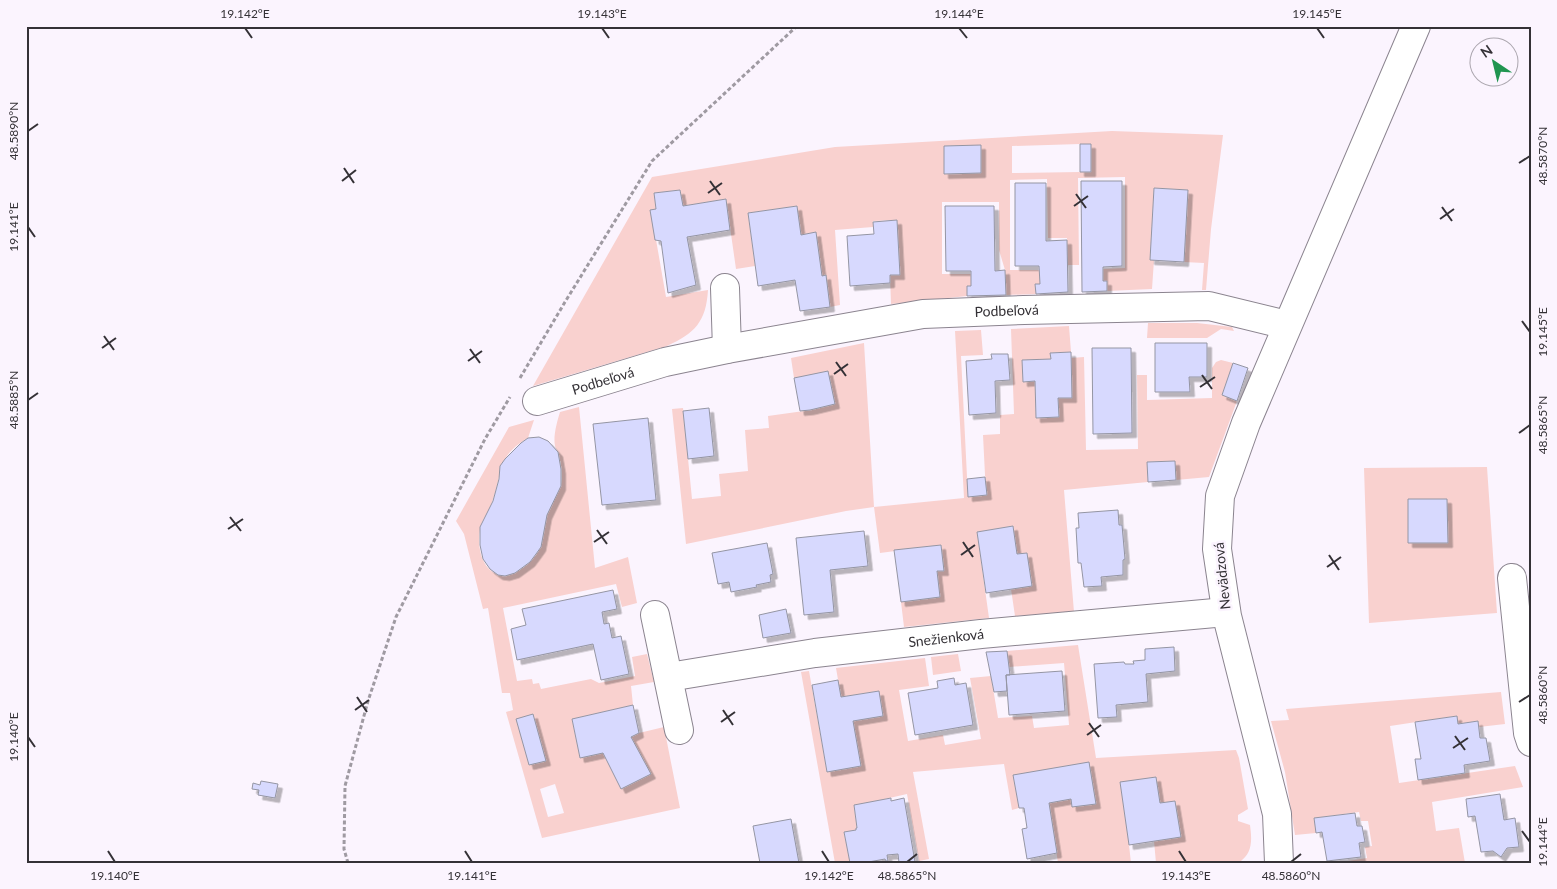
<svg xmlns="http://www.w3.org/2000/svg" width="1557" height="889" viewBox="0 0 1557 889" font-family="Lato,sans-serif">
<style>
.green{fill:#f9d1cf;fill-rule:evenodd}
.building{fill:#d7d9fe;stroke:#9495a3;filter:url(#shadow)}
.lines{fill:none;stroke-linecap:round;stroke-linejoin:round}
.minor-casing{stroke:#8b848f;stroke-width:30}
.path{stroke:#9f9aa2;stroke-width:3;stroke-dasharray:4 2.5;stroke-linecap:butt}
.minor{stroke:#fff;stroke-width:28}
.ticks{fill:none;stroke:#343136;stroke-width:2}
.labels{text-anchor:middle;stroke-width:5;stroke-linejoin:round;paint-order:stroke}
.street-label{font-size:14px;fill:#343136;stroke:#fbf4fe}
.neatline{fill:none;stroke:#343136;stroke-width:2}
.ticks-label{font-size:12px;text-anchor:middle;fill:#343136}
</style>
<defs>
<filter id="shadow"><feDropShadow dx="4.5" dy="4.5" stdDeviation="0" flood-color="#0004"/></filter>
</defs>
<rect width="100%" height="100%" fill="#fbf4fe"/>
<path class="green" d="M1112,131L1223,135L1211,229L1206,290H1202L1204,263L1184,262L1188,190L1154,188L1150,260H1154L1152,289L1107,291L1103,281V269L1125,268V177L1078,178L1079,265H1067V238H1048L1047,179L1010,180V270H1040V284H1036V294L1006,295L1005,270L999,250V202H942V274H971V286H967V296L891,304L890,275L900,274L897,220L873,221V227L835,230L840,305L830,307L826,275L822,276L816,233L801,235L797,206L748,213L755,266L736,269L726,199L683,206L680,190L654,193L656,209L651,211L666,297L708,290C706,322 695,333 667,346L533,386L652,177L835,147ZM1080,144V172L1012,173V146Z
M1148,323H1197L1232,327L1234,331L1221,329L1207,338H1147Z
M1069,326L1071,352L1051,353V359L1023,382L1035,381L1037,418L1058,417V398H1072L1071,358L1084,357L1086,450L1138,449L1137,375H1147V400L1212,398V368L1216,362L1221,360L1233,363L1222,395L1237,401L1209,477L1176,480L1175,461L1147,462L1148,482L1064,490L1074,612L1015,616L1011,589L1032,586L1027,553L1017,554L1013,526L977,532L989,618L904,627L901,602L940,597L937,571L944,570L941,545L880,553L874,507L846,511L686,544L672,409L683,408L692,499L721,496L719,474L748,471L745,430L769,428L768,416L811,410L835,404L828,372L794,378L791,358L864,343L874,507L964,498L955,331L981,330L983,355L961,356L968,497L986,495L983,435L1000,434V415L1014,414L1011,329Z
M579,407L595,568L628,557L637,603L622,607L616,584L503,608L517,681L532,679L533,684L539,683L541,689L591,679L599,683L635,676L632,657L647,654L654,682L631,686L633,705L572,719L580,758L603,753L621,789L650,774L631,737L639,733L664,727L680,808L542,838L506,712L513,710L510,693H502L488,608L483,609L464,534L456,521L509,427L534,420L528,438C494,458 504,473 491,505C488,513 481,521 480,529C474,563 497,593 529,563C533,559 538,553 540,548C545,538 543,525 547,514C551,503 561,492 562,479C562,471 561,461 558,453C558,452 555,447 555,446C553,436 557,422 560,412ZM555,784L564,813L548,817L540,789Z
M1487,467L1497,613L1369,623L1364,468Z
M1078,645L1096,758L1236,750L1239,758L1248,809L1238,815V821L1250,825C1252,840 1253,854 1238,863H1156L1154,841L1181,837L1175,801L1160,803L1156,777L1129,845L1131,863H1058L1049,803L1071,799L1072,807L1095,804L1014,775L1019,808L1012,810L1004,764L913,772L929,859L919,861L907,794L854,806L857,828L856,830L844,832L850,863H835L801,672L809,671L827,772L861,766L853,721L883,716L878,691L841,697L836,668L925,658L929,686L899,690L908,741L943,735L945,745L981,739L970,678L991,676L998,718L1032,716L1034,728L1069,725L1064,663L1009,667L1007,651Z
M958,654L961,671L933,675L931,657Z
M1501,692L1505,724L1479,727L1478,721L1458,724L1456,716L1390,726L1399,783L1515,766L1523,787L1432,802L1436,831L1459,828L1465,863H1335L1367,858L1365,847L1372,846L1368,821H1361L1359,812L1315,818L1316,833L1295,835L1285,772L1271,721L1289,720L1286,709Z"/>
<path class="building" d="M1080,144H1091V172H1080Z
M981,145V173L944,174V146Z
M1081,181H1122V266L1103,267V281H1107V291L1082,292Z
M1015,183H1046V241L1067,240L1068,292L1036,294L1035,284H1040L1039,266H1015Z
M1154,188L1188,190L1184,262L1150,260Z
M680,190L683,206L726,199L730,230L687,237L696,285L668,293L661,241L655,240L650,210L656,209L654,193Z
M797,206L801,235L816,232L822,276L826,275L830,307L800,311L795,280L758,286L748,213Z
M945,206H994L995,271L1005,270L1006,295L967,296V286H971V271H946Z
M897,220L900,275H890V283L850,286L847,236L874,234L873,222Z
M1155,343H1207V377H1189L1190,392H1155Z
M1092,348H1131L1132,433L1093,434Z
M1071,352L1072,398H1058L1059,417L1036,418L1035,381L1023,382L1022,360L1051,359L1050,353Z
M991,354H1008L1010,380L995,381L996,413L969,415L966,361L992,359Z
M1233,363L1248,368L1237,401L1222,395Z
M828,371L835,404L810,410L800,411L794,378Z
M709,408L714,456L688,459L683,411Z
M648,418L656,500L602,505L593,424Z
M539,437L548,441L558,452L561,469V486L547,515L541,547L536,554L530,562L515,573L505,576L498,575L490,569L483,559L480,545V527L493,501L499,479L500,466L505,459L521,443L528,438Z
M1175,461L1176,480L1148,482L1147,462Z
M985,477L987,495L968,497L967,479Z
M1408,499H1447L1448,543H1408Z
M1118,510L1119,525H1122L1125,559L1123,560V575L1101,577L1102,586L1084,587L1081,563H1078L1076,528H1079L1078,513Z
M1013,526L1017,554L1027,553L1032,586L986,593L977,532Z
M864,531L868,566L830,570L834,612L804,615L796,538Z
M767,543L773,574L770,575L771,582L756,585L757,587L731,592L729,582L718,584L712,553Z
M941,545L944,571H937L940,597L901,602L894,550Z
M613,590L617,609L602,612L604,624L609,623L612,638L621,636L629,674L601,680L593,644L517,660L511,629L526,625L522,609Z
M786,609L791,633L763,638L759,615Z
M1174,647L1175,671L1146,674L1148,702L1116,705L1117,717L1098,718L1094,664L1124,662L1125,664H1134L1133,661L1145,660V649Z
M1007,651L1010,675H1006L1007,691L994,692L986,652Z
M1062,671L1065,711L1009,715L1006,675Z
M954,678L955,685L966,683L973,725L915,735L908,693L938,688L937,681Z
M838,680L841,697L879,691L883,716L853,721L861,766L827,772L812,685Z
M633,705L639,733L631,737L651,774L621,789L603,753L580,758L572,719Z
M533,714L546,761L529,765L516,719Z
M1457,716L1458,724L1478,721L1480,738H1486L1490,761L1464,765L1465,773L1418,780L1415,759H1421L1415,722Z
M1089,762L1096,804L1072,807L1071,799L1049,803L1057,853L1027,859L1022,829L1027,828L1024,808H1019L1013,775Z
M1156,777L1160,803L1175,801L1181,837L1129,845L1120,782Z
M261,781L278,784L275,798L258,795L259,790L252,789L253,783L260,785Z
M1500,794L1504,820L1515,818L1519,847L1507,848L1501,857L1493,851L1481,852L1475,816L1468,817L1466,799Z
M891,798V801L904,798L915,862L899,863L898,854L887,855L888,861H886L885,859L863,863H850L844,832L856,830V828H857L854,805Z
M1355,813L1357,826H1362L1365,842L1359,843L1361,857L1327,861L1322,832L1316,833L1314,818Z
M791,819L799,863H760L753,826Z"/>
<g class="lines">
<g class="minor-casing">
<g id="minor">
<path d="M725,288L727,349"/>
<path id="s1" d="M537,401L665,362L727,349L923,314L1024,310L1209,306L1287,325"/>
<path d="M1512,578L1528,733L1531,742"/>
<path d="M655,615L679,730"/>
<path id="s2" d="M669,677L815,653L981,634L1226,612"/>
<path d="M1279,863L1277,814L1227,616L1217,549L1220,496L1246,423L1416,26"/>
</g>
</g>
<path class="path" d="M520,378L565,302L652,161L797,26
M348,863L344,849L345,786L368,701L396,617L485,439L510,397"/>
<use href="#minor" class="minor"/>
</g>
<path class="ticks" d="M245,28L252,38M602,28L609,38M959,28L967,38M1317,28L1324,38M28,131L38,124M1519,163L1530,156M344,168L354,183M342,181L356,170M710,181L720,195M708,193L722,183M1076,194L1086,208M1074,206L1088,196M1442,207L1452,221M1440,219L1454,209M28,227L35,237M1522,321L1530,332M104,336L114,350M102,348L116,338M470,349L480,363M468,361L482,351M836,362L846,376M834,374L848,364M1202,375L1212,389M1200,387L1215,377M28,400L38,393M1519,433L1530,425M230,517L241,531M228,529L243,519M597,530L607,544M594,542L609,532M963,542L973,557M961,555L975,545M1329,555L1339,570M1327,567L1341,557M357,697L367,712M1519,702L1530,695M355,710L369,700M723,710L733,725M721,722L735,712M1089,723L1099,737M1087,735L1101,725M1455,736L1465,750M28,737L35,747M1453,748L1468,738M1522,831L1530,842M108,851L115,862M465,851L472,862M822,851L829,862M1179,851L1186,862M907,862L917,854M1291,862L1301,854"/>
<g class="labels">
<g class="street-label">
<text dy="5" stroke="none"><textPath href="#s1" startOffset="480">Podbeľová</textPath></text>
<text dy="5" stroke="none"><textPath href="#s1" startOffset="69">Podbeľová</textPath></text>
<text transform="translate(1222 576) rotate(-96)" y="5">Nevädzová</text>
<text dy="5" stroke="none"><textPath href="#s2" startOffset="280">Snežienková</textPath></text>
</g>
</g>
<rect width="1557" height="889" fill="none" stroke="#fbf4fe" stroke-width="55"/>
<g transform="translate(1494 62) rotate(325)"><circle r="24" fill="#fbf4fe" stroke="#aba6ae"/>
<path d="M0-4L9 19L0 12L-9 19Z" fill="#209550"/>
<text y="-8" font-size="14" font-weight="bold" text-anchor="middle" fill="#343136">N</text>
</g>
<rect x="28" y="28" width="1502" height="834" class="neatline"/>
<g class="ticks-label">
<text x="245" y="18">19.142°E</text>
<text x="602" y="18">19.143°E</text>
<text x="959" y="18">19.144°E</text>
<text x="1317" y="18">19.145°E</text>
<text transform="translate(14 131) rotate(-90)" y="4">48.5890°N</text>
<text transform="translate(1543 156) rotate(-90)" y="4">48.5870°N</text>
<text transform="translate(14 227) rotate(-90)" y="4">19.141°E</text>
<text transform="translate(1543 332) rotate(-90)" y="4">19.145°E</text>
<text transform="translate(14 400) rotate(-90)" y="4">48.5885°N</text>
<text transform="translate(1543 425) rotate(-90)" y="4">48.5865°N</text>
<text transform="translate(1543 695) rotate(-90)" y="4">48.5860°N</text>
<text transform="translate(14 737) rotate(-90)" y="4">19.140°E</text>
<text transform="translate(1543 842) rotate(-90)" y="4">19.144°E</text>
<text x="115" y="880">19.140°E</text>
<text x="472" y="880">19.141°E</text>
<text x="829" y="880">19.142°E</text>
<text x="907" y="880">48.5865°N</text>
<text x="1186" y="880">19.143°E</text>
<text x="1291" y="880">48.5860°N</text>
</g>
</svg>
